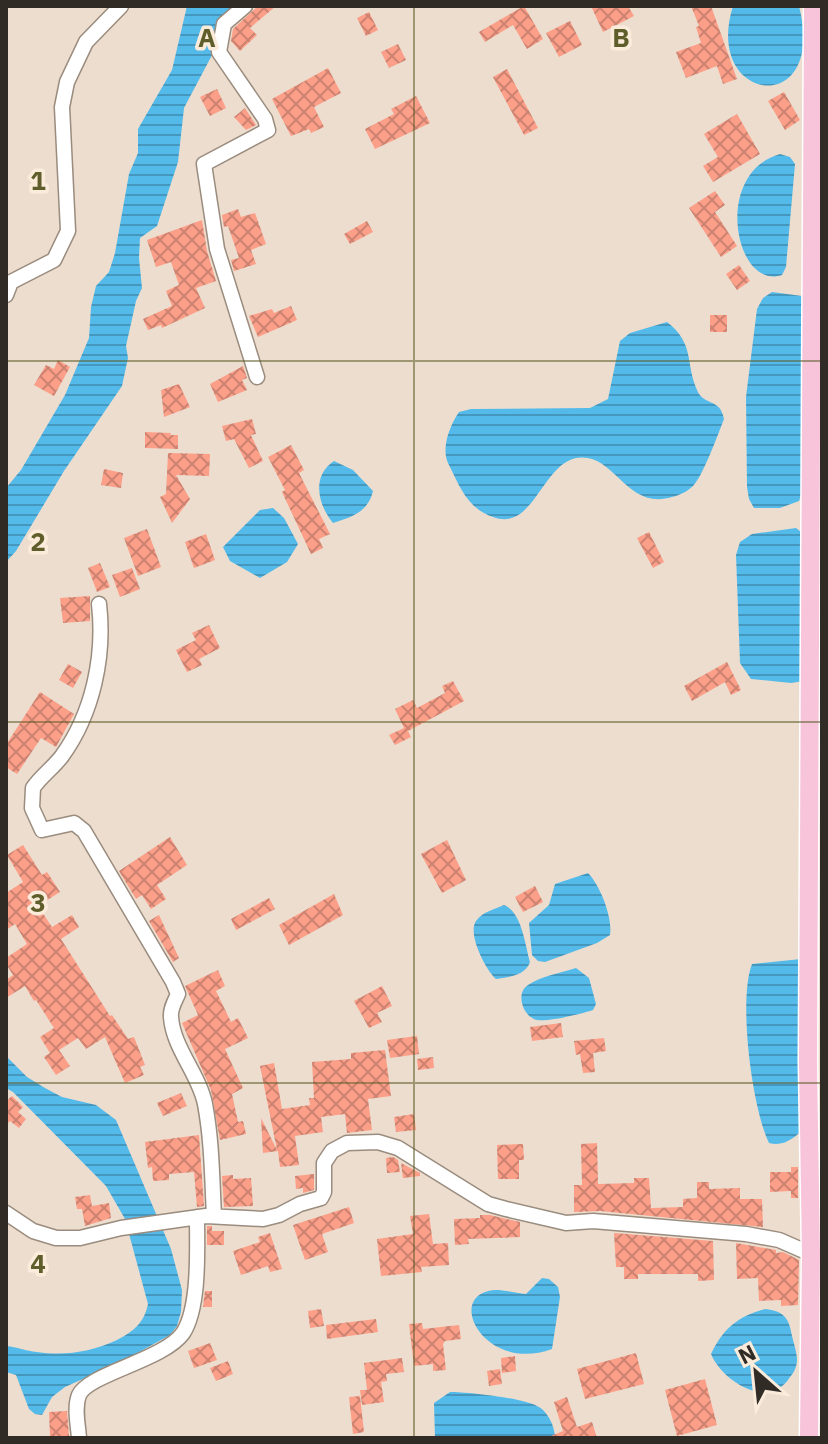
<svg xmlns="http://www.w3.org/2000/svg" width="828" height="1444" viewBox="0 0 828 1444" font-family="'IBM Plex Sans',sans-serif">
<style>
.water{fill:url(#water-rules)}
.building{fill:url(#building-cross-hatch)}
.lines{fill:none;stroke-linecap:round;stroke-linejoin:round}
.minor-casing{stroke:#9a8c7e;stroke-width:17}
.major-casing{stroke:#fff;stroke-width:21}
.minor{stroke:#fff;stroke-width:14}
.major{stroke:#f7c4d9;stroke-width:18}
.grid{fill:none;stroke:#5f5d29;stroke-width:2;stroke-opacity:0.55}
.grid-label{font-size:26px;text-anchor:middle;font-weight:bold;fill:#5f5d29;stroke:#faebdb;stroke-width:7;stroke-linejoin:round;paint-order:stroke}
</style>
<defs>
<pattern id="water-rules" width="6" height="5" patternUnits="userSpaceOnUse" patternTransform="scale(2)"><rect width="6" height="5" fill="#54bae9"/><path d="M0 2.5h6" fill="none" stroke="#4697bd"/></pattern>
<pattern id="building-cross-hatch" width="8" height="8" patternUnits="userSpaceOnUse" patternTransform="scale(2)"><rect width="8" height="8" fill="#fc9f89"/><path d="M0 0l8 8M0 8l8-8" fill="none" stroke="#cd8270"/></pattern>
</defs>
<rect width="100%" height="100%" fill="#edddce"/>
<path class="water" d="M187,6H238L184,108L178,162L157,226L140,238L139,258L142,288L136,301L126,346L128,358L122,386L64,471L16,551L6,562V488L21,470L65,395L89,338L91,307L96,286L109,272L115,253L129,174L138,153V129L172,70Z
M733,6H799C828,120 702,104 733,6Z
M780,154L790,157L795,164L786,267L782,275C735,291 712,173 780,154Z
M772,292L802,296L807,304L803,490L799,501L780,508H754L749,499L747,487L746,397L757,309L763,298Z
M667,322C695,344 685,362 697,390C704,407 720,397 724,419C718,434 703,476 693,486C688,491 680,495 672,497C625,511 615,451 576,458C542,465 533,532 493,517C467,508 460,487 448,463C441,448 450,425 459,412L471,409L590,408L608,399L620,341L630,333Z
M334,461L353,470L373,491C368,512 352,517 333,523C318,505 311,476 334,461Z
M273,508L284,518L298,544L287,562L260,578L230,561L223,547L260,510Z
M796,528L805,535L804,681L791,683L751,679L740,663L736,555L740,542L752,534Z
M588,873C600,885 613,918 610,935L597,943L545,962L538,961L532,955L529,923L549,905L555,884Z
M504,905C522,912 525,945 530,962C525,976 509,977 496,979C486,970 467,934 476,921C482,912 495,909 504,905Z
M801,959L805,1128C794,1138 784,1147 769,1143C752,1108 738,1000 752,964Z
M576,968L589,978L596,1004L593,1010C581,1014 548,1022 537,1020C523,1017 515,993 528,985C541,976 561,973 576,968Z
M6,1056L27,1077L45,1088L62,1097L96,1105L116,1120L171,1249L182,1290L181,1312L177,1326L170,1335L123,1361L65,1387L52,1397L42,1415L35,1414L29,1409L16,1375L6,1372V1346C17,1347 26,1351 37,1352C66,1356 90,1352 117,1340C134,1331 144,1323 148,1304L125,1219L106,1186L13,1092L6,1088Z
M542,1278L549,1279L558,1287L560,1297L552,1349C484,1374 443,1294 495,1290C505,1290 516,1293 526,1294Z
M765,1309C784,1311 789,1318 792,1336C794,1344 797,1353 797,1360C797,1366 794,1373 790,1377C769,1411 722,1381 711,1354C723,1329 738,1316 765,1309Z
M450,1392C468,1392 522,1398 537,1406C548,1411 555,1427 555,1438H435L434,1403Z"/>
<path class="building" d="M258,6H276L250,28L257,35L240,51L231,41L233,29Z
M524,6L543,39L527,49L513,25L485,42L479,32Z
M591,6H628L634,16L603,32Z
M691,6H711L737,79L723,84L717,66L686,78L676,52L701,43L696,27L699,26Z
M369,12L378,30L366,36L357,18Z
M570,21L582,45L559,57L546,33Z
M398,44L406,60L389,68L381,52Z
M328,68L341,93L314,107L324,127L311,133L309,129L291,136L272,99Z
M507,69L538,128L524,135L493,77Z
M217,89L226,108L210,116L200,97Z
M784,92L800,120L785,130L768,101Z
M416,96L430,123L375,149L365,129L394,114L391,109Z
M245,108L256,125L246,130L234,117Z
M737,114L760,154L713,182L703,166L718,157L704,134Z
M715,191L725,205L715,212L737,246L721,257L689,208Z
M238,209L241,217L255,213L266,244L251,250L256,264L234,271L231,260L239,258L228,226L224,227L222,215Z
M202,220L207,251L216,281L196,288L205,308L162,328L161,325L148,330L143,319L172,306L166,291L179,285L171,262L156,267L147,240Z
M367,221L373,232L350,244L344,234Z
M739,265L750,281L737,290L726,274Z
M291,306L297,320L258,337L249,316L272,309L274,313Z
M710,315H727V332H710Z
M58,360L70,367L54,396L34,385L46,365L54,369Z
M243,366L247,378L242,380L247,390L218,402L210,384Z
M179,384L190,407L164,417L161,390Z
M252,419L256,434L251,435L263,461L249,468L234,439L226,441L222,426Z
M145,432L171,433L170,435H178V449L145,448Z
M291,445L304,470L299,473L330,534L319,539L323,548L311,554L282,492L285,490L268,457Z
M168,453L210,454L209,476L176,475L190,499L172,523L160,497L166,494Z
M104,469L123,473L121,488L101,485Z
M147,529L161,567L138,576L124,538Z
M649,532L664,562L653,568L637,538Z
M206,534L215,560L194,568L185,542Z
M100,563L110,587L97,592L88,568Z
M132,568L140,589L120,597L112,575Z
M90,596V621L63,623L60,598Z
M209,625L220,648L199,659L202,665L187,672L176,650L196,640L192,633Z
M727,662L741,690L731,695L725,682L692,701L684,686Z
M68,664L82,672L73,688L59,680Z
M453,681L464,701L408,731L411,737L395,745L389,735L404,728L395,709L413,700L417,708L445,693L442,686Z
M40,692L74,714L56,747L41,738L17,774L6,767V745Z
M170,837L187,865L157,885L166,899L151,909L142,895L136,899L119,871Z
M447,840L466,880L442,893L421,854Z
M23,845L42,875L47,872L60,892L38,906L52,927L72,915L79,927L61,939L110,1016L112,1015L128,1039L134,1037L145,1065L140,1067L144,1075L125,1083L105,1037L86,1049L78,1038L59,1050L70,1066L56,1075L44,1057L50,1053L40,1037L54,1028L36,1000L34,1001L25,986L6,998V980L13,975L6,964V958L27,944L15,924L6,930V893L23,882L7,855Z
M535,886L543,902L523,912L515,897Z
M334,894L343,915L289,945L279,925Z
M269,898L275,909L236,930L231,919Z
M159,915L179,958L173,962L149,921Z
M218,970L225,986L216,991L231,1022L238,1018L248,1038L225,1049L243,1088L232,1094L238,1122L243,1121L246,1134L220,1140L211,1090L182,1023L198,1015L185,986Z
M382,986L392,1006L377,1013L382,1022L369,1028L354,1001Z
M561,1023L563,1037L532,1041L530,1027Z
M417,1036L419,1054L390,1058L387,1040Z
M604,1038L606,1051L593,1053L595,1072L583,1073L580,1054L576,1055L574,1041Z
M385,1050L391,1096L368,1099L372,1130L347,1133L345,1114L321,1117L323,1132L295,1136L299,1165L280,1167L278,1151L263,1153L261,1118L277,1150L260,1066L274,1063L282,1109L310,1105L309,1098H314L312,1062L351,1059V1053Z
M433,1057L434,1068L418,1070L417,1059Z
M181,1093L187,1106L163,1116L157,1103Z
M12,1096L23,1107L18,1112L26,1119L19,1128L10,1121L6,1125V1101Z
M414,1114L416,1130L396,1132L394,1117Z
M199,1135L204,1206L197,1207L194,1172L169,1174V1180L153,1181L152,1167L148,1168L145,1142Z
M597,1143L598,1184L634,1183V1178H649L651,1208L683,1207V1199L697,1198V1182H709V1189L740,1188V1199H762L763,1227L600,1211L574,1212V1185H582L581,1144Z
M523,1144L524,1160H519V1179H498L497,1145Z
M393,1157L398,1160L400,1172L387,1173L386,1158Z
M401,1163L420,1173V1176L403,1178Z
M791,1167H798V1198H791V1191L770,1192V1172H791Z
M314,1174V1190L303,1193V1188L296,1189L295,1176Z
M233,1175V1179L251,1178L253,1206L224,1207L222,1176Z
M90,1195L92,1206L109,1203L111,1218L85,1226L82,1209H77L75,1197Z
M349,1207L354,1223L322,1234L328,1252L305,1260L293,1225Z
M429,1214L433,1244L448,1243L449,1265L421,1267L422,1272L381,1276L377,1239L413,1234L410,1216Z
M480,1215H490L520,1222V1237L468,1239L469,1244L455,1245L454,1219L480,1218Z
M207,1226H212V1231H224V1245H207Z
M270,1233L282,1269L270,1272L268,1266L241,1275L233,1251L260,1242L258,1237Z
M614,1233L713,1241L714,1280L698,1281V1274H638V1279H624V1267H616Z
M736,1243L776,1250V1253L783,1252L799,1260L798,1305L781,1306V1300L759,1301L758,1278L737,1279Z
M205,1291H212V1307H203Z
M321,1309L324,1326L310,1328L308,1311Z
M376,1319L378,1332L327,1339L326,1325Z
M422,1323L423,1329L459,1325L461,1339L445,1341L443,1344L446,1370L433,1371V1364L414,1366L409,1324Z
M210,1343L217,1360L194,1368L188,1351Z
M636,1353L644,1384L585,1399L577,1369Z
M515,1356L516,1371L502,1373L501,1358Z
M402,1358L404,1372L386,1374L387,1381L381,1382L384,1402L362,1405L360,1390H367L364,1363Z
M228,1361L233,1374L216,1381L210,1368Z
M500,1369L502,1384L489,1386L487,1371Z
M705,1379L717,1425L677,1436L665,1390Z
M360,1396L364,1432L353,1434L349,1397Z
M567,1397L577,1427L592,1422L597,1438H551V1436L563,1431L554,1402Z
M67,1411L69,1436L50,1437L49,1412Z"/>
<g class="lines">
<g class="minor-casing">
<path id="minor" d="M245,6L224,24L219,52L265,119L268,130L204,164L217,249L257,377
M6,295L11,282L54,260L68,231L62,107L67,82L86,42L121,6
M99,604C105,656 93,713 62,756C53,768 41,776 33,788L32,808L42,830L74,823L84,831L173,982L178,994C175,1001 170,1009 171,1017C173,1048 199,1074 205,1104C212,1141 212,1178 214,1216
M6,1213L33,1231L56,1238H80L121,1228L206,1216L263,1219L279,1215L300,1204L321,1198L324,1192V1163L332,1151L347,1143L378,1142L398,1148L488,1204L506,1209L566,1223L593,1221L746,1234L779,1240L811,1254
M79,1438C78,1424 74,1408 79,1395C88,1374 164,1360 183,1333C200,1307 197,1248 197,1217"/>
</g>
<g class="major-casing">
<path id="major" d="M809,1438L811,1254L808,1063L813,6"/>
</g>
<use href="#minor" class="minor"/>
<use href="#major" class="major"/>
</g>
<path class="grid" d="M414,6V1438M6,361H822M6,722H822M6,1083H822"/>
<g class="grid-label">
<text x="207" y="47">A</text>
<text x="621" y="47">B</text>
<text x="38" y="190">1</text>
<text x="38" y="551">2</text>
<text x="38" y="912">3</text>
<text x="38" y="1273">4</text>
</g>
<rect width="828" height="1444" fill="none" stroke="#312b26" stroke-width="16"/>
<g transform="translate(756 1372) rotate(333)" stroke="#faebdb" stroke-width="6" paint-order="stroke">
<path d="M0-6L14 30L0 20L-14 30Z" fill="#312b26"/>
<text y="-12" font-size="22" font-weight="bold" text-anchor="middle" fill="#312b26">N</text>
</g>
</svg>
